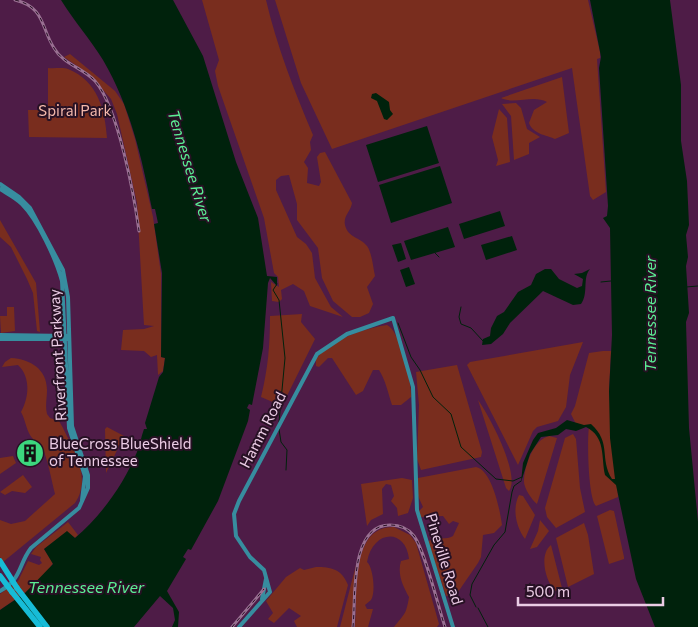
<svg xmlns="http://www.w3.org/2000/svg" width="698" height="627" viewBox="0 0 698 627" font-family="Commissioner,sans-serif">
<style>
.green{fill:#792d1e}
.water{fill:#00220c}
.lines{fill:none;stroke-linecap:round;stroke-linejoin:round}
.stream{stroke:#00220c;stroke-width:1}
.secondary{stroke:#378d9f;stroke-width:4}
.motorway{stroke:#17bcd7;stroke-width:5.5}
.rail-casing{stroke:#997092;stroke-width:3}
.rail{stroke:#271124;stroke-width:1;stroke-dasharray:4;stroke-linecap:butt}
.motorway-bridge{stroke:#17bcd7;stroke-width:5.5}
.labels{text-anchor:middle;stroke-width:4;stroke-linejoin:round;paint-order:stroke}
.park-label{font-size:15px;fill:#f3b8ab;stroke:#271124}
.street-label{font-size:15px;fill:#ebcce5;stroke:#271124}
.poi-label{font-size:15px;fill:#ebcce5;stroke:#271124;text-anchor:start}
.water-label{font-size:16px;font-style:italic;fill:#5bee94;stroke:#271124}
</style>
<rect width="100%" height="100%" fill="#4e1c47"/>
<path class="green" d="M202,0H266C277,47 294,90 313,135L310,142L311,150L304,162L308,168L307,183L319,186L321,182L317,157L320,153L325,152L352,203C351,211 343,216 345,225C348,238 360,237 367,246C372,253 373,267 375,276L367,287L373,304L369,313L360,317H352L333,301L322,278L318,248L297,220V204L289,175L281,176L276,180V190L297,237L306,244L312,253L315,278L331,307L343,317L310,306L304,291L293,284L281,290L282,299L279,302L272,301L271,282L279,287L278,277L274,273L264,218L218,86L215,71L219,60Z
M275,0H588L600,52V58L597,59L606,192L593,200L590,196L572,68L332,149L301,83Z
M70,54L115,91L124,104L135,139L153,217L161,274V357L165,358L163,371L158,375L157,355L151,357L144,351L121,350L123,330L144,329L154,326L144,325L137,203L117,114L111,99L89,74L64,57Z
M48,68C54,69 63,67 68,69C98,81 105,110 107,138L29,137L28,110H48Z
M562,77L569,133L555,139C546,135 533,134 529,123L534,110L547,102C533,94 515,105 501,98Z
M516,103L521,108L527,129L540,137L529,143V154L514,160L511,116L502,104Z
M499,109L507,118L510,162L496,166L498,160L492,137Z
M0,220L36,283L40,332L37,331L33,293L27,279L11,247L0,237Z
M7,307H14L15,331L1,333L0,316H7Z
M302,314L301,322L315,339L282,406L261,397C268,369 270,345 270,316Z
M387,325C400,330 412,383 411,397L401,405H392C388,393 386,381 379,370H373L363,391L356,395L332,358H328L319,367L316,366V359C332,339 362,329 387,325Z
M583,342L570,375L566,407L558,421L537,427L533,431L518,465L467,365L470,362Z
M603,351H611L609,391L618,497L596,506C588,498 587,439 589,427L576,424L571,414L575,406L589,353Z
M11,358C30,359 47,369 47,390C47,398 45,406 47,414L50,418L59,421L63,428C74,451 92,478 75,503L3,562L0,557V520L11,524L25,521L55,494C51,478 49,465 43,449C40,442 33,441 30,435C26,428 25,419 21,412C29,398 31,377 18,365L2,367L5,362Z
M457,365L482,452L481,457L421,470L417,459L419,405L416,372Z
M478,400C489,415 521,475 509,491L506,488Z
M107,427L124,436L106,473L105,429Z
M573,434L576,439L580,488L585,512L556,528L547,517L545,508L565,438Z
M549,436L557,438L537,504C532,500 523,487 524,480C525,465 533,440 549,436Z
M13,456L16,463L0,474V458Z
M476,467C492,470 500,510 502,525L494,533L483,535L481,557L478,563L458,592L446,596L428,542C435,535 445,541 453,536L459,523L453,521L449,524L443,516L420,517L419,511L423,507L418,496V478Z
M23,475L32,487L25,493L12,491L5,495L0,492Z
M402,478L412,480L413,498L408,513L398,516L397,508L391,501L394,496L391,485L386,484L382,489L383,514L371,520L367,526L361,484Z
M519,495L523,496L535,515L525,539C516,527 512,509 519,495Z
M610,510L614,511L624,557V559L609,564L597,516Z
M540,520L549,531L537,547L530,549L538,531Z
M68,522L78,535L75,538L67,532L44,549L53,563C42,583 19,597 0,610V594L18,581L28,561L39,565L42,563L40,560L41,557L31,554L36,547Z
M584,523L588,535L594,574L568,587L556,538Z
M394,527L410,535L416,543L439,624L437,627H394C405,613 406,615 409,597C403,586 397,574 401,561L409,559C406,528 373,529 367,562C373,567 376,592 371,600C369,602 367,603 365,605L367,609H373L368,627H355C358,596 349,526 394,527Z
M551,545L562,588L555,591C545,581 539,554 551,545Z
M356,565L352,627H340Z
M316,567C331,567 342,569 348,585L337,627H297L294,621L301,616L289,608L274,623L268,619L273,613L266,601L286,577L300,568L304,570Z"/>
<path class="water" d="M61,0H173L203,56L236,162L258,218L267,276L277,277V286L270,278L268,283L263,348L252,405L249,404L247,408L250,410L248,421L218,501L191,550L188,549L183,557L186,559L167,591L179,612L178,627H172L175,620L173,608L160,596L134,627H0V610L25,593L53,564L44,549L67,531L75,538C101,516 124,484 137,452C140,445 141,437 144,429H147L145,423L159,377L163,372L165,358L161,357L162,273L154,224L158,223L155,209H152C142,158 130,106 103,60C90,39 74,21 61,0Z
M590,0H670L681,85V141L687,181L689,225L686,235L688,257L686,266L689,313L686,322L689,428L698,522V627H655L636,579L616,485L605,475C601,457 606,437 586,427L576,431L566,429L558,435L541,437L530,454L521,482L523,463L533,440L538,433L556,428L567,420L584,425L591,424C612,443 599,458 612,479H615L610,438L609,391L612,335L610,228L603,218L607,216L608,206L599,68L601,57Z
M376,93L389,102L390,110L393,114L387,120L384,119L377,101L371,98L372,94Z
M427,126L439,163L378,182L366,145Z
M440,166L452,203L391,223L379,185Z
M500,211L505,226L464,239L459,224Z
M448,227L455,247L411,260L404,241Z
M512,236L517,250L486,260L481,245Z
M401,243L406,259L398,262L392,245Z
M409,267L415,284L406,287L400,270Z
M545,269H551L559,279L577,288L582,286L583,279L574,274L582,273L590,269C582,278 589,293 581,304L573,305L543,291L510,323L503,334L491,344L482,345L483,339L490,336L491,328L497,316L504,312L518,292L531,285L536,274Z"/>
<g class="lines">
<path class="stream" d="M434,252L439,257
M601,282L611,281
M277,284L273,290L279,300L285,358L279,422
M686,287L698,286
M461,307L459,317L461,324L471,328L483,341
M398,323L411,357L420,370L433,397L451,414L461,447L496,479L513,481L522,477
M279,429L281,442L287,450L286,470
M476,607L470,595L472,584L494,545L505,532L512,492L514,486L521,481
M478,608L488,627"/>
<path class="secondary" d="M0,184L19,197L30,208L63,270L68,297L72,426L88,475V488L79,508L31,548C18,565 22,579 0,591
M0,189C8,194 16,198 22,204C38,220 56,259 62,281L69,428L85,476L82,500
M0,335L68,336
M0,339H68
M262,599L266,579
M239,627L270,592L264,570L250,557L236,536L234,514L239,501L317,354L347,334L393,318L413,387L417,510L453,627"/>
<path class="motorway" d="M17,588L47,627
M12,592L40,627"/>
<g class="rail-casing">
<path id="rail" d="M15,0C45,7 41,28 54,48C63,64 83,68 95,81C118,107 134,195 139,231
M232,627L264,589
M353,627C356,599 349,525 390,525C399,525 408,528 414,536C425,551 438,606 445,627"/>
</g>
<use href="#rail" class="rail"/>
<path class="motorway-bridge" d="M0,561L17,588
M0,576L12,592"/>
</g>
<defs>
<g id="building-disc" transform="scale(1.4375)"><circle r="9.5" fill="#3cd77e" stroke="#271124"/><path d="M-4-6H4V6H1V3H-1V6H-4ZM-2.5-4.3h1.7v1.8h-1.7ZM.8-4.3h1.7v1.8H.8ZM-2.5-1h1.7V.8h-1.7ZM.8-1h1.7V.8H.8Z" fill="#111"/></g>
</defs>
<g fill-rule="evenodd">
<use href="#building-disc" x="30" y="453"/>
</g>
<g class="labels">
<g class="park-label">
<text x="75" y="116">Spiral Park</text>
</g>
<g class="street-label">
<text transform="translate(58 355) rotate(-93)" y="5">Riverfront Parkway</text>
<text transform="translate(263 430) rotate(-63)" y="5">Hamm Road</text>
<text transform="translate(444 559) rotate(73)" y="5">Pineville Road</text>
</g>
<g class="poi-label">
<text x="49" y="449">BlueCross BlueShield<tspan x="49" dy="17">of Tennessee</tspan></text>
</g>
<g class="water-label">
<text transform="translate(190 166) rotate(73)" y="6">Tennessee River</text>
<text transform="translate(650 314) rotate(-90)" y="6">Tennessee River</text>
<text x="86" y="593">Tennessee River</text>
</g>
</g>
<path d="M518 597v8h145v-8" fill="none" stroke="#ebcce5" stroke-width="2.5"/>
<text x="526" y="597" font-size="15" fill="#ebcce5" stroke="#271124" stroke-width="4" paint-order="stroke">500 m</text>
</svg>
